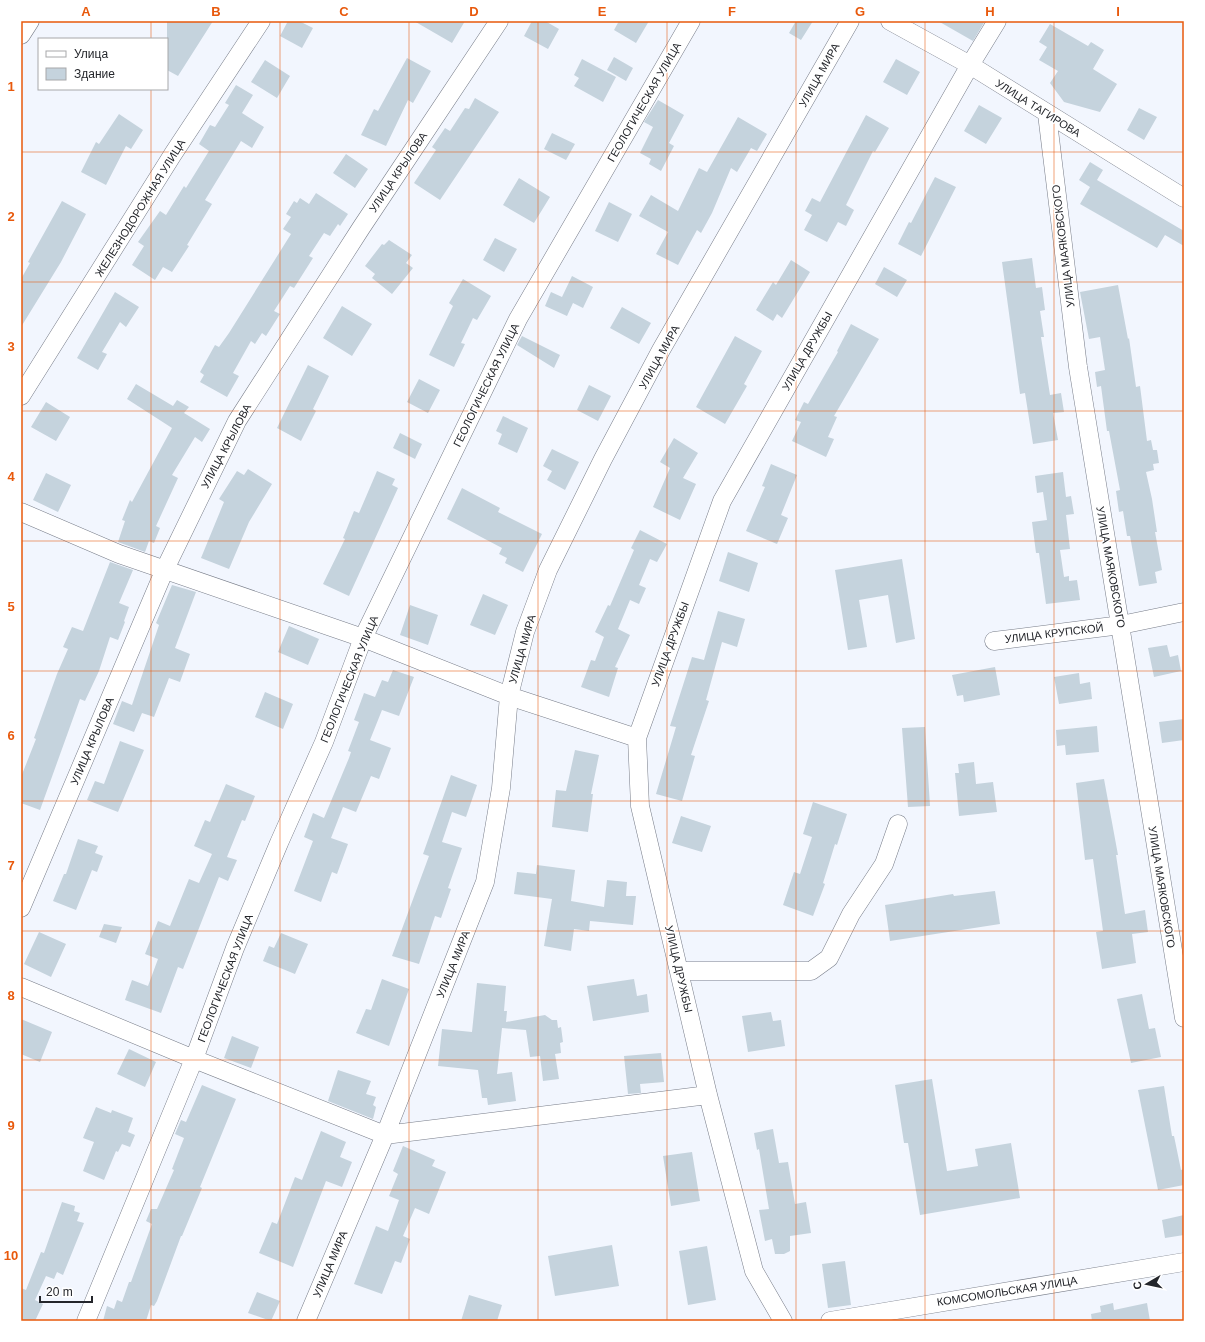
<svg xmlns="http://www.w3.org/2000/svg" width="1205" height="1342" viewBox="0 0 1205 1342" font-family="Arial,sans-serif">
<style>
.building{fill:#c5d3dd}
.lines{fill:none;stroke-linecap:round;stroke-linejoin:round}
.street-casing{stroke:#787d89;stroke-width:19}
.street{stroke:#fff;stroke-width:18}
.grid{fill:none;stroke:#e8590c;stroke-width:1;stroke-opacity:0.55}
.labels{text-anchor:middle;stroke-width:3;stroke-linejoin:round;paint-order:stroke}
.street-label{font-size:11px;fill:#24262b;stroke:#fff}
.neatline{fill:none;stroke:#e8590c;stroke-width:1.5}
.grid-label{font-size:13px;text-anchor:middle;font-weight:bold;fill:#e8590c}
</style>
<rect width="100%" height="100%" fill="#f2f6fe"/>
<path class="building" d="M167,21H213L178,76L167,70Z
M288,21H299L313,28L302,48L280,36Z
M414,21H465L452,43Z
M532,21H545L559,29L548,49L524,36Z
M619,21H649L636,43L614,30Z
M796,21H813L801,40L789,33Z
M938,21H985L973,41Z
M1050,24L1088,46L1091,42L1104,50L1093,69L1117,84L1100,112L1064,102L1050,83L1058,71L1039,60L1047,47L1039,42Z
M614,57L633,68L626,81L607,70Z
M407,58L431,71L413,103L408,100L386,146L361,135L374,109L378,111Z
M582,59L616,77L603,102L574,86L579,78L574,75Z
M896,59L920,72L907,95L883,82Z
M265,60L290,76L277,98L251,82Z
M236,85L253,95L242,113L264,127L252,148L241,141L205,200L212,204L187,245L189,246L172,272L163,267L155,280L132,265L144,246L138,242L160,211L166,215L184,186L186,188L209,151L199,144L210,125L215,127L229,105L225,103Z
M475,98L499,112L440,200L414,183L436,150L432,147L445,128L450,131L465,108L469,109Z
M658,100L684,115L669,143L674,146L661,171L649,164L651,159L640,153L653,127L644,122Z
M979,105L1002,118L986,144L964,131Z
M1139,108L1157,117L1144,140L1127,130Z
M119,114L143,130L131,149L126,146L106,185L81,172L96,142L99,144Z
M866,115L889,128L875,152L873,151L846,205L854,210L846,226L838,222L827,242L804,230L812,215L805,211L812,198L820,202Z
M738,117L767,134L757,151L751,148L737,172L731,168L712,213L701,233L697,230L678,265L656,254L668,232L639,216L651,195L678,211L699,168L707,172Z
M552,133L575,144L566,160L544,149Z
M346,154L368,169L355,188L333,173Z
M1090,162L1103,170L1097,180L1184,231V246L1165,235L1157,248L1080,204L1090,187L1079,180Z
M935,177L956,187L921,256L898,244L909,222L911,223Z
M519,178L550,197L534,223L503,205Z
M316,193L348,214L340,226L338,224L330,236L324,233L309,256L313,258L294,288L290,286L274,311L280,314L266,336L262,333L255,344L251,341L233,373L239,376L227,397L200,382L204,375L200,372L215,345L219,347L229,333L291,234L283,229L291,217L286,214L294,201L297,203L300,198L309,204Z
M62,201L86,214L61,262L21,327V279L30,263L28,262Z
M609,202L632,214L618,242L595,231Z
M495,238L517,249L504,272L483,260Z
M389,240L412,255L406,263L413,268L392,294L372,278L375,274L365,266L382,244L384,245Z
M1032,258L1036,288L1042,287L1045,310L1040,311L1044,337H1041L1050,395L1061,393L1064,412L1053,413L1058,440L1033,444L1025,393L1020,394L1002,262Z
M791,260L810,272L782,318L777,314L773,321L756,310L773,282L776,285Z
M884,267L907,280L897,297L875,284Z
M572,276L593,287L583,308L573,303L567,316L545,306L551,292L562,297Z
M463,279L491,296L477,320L473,318L461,343L465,344L454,367L429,355L453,306L449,303Z
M1118,285L1128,339L1129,338L1136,387L1140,386L1147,441L1151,440L1153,450H1157L1159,463L1153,464L1154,470L1146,472L1152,499L1157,532H1155L1162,570L1155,572L1157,583L1139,586L1130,536H1127L1123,511L1119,512L1116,491L1120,490L1109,431H1107L1101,386L1097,387L1095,372L1105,370L1100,337L1089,339L1080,292Z
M115,292L139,307L126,327L120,322L102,352L107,354L98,370L77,358Z
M342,306L372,324L352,356L323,338Z
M622,307L651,323L639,344L610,328Z
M851,324L879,339L834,416L837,417L828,437L834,439L826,457L792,441L801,422L795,420L804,402L808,404L838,352L837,351Z
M522,336L560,355L554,368L517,345Z
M735,336L762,351L744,384L747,386L725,424L696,407Z
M308,365L329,376L313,409L316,411L301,441L277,428Z
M419,379L440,390L428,413L407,402Z
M136,384L173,406L177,400L189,407L184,413L210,429L202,442L195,437L172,475L178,478L156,526L160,528L154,543L149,541L145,552L118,542L125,521L122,520L130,500L132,502L172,428L127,399Z
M589,385L611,396L598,421L577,410Z
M46,402L70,417L56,441L31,427Z
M503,416L528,428L517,453L498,444L502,434L496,431Z
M400,433L422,444L415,459L393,448Z
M674,438L698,453L683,478L696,484L680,520L653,507L670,468L660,462Z
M552,449L579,462L565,490L547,480L552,471L543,466Z
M771,464L797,475L781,515L788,518L777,544L746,531L765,487L762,486Z
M248,469L272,484L249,522L229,569L201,558L224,502L219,499L237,471L244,475Z
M377,471L395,479L392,485L398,488L349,596L323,584L345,539L343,538L354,511L359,513Z
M1063,472L1066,497L1071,496L1074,514L1066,515L1070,549L1060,550L1064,577L1069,576V581L1077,580L1080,600L1046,604L1039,553H1036L1032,522L1047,520L1043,492L1037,493L1035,476Z
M46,473L71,485L58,512L33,500Z
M462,488L500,508L498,512L542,534L523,572L505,563L507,558L499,554L502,548L447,519Z
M640,530L667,544L657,562L650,559L639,585L646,588L639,604L630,600L618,629L630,635L615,667L618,668L609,697L581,687L591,660L595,661L604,637L595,632L608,605L610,606L634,550L631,548Z
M728,552L758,563L749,592L719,581Z
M902,559L915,639L896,643L888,595L859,600L867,647L848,650L835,570Z
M110,562L133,570L119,603L129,607L124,621L125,622L118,640L110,637L99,671L85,701L80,699L40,810L21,803V777L36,739L34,738L57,674L68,649L63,647L72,627L83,631Z
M172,585L196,592L175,648L190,654L180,682L169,678L154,717L142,713L134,732L113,724L122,701L132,705L159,625L156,623Z
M483,594L508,605L495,635L470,625Z
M410,605L438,615L428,645L400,635Z
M718,611L745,619L737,647L722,642L706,700L709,701L691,755L695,756L682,801L656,794L676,727L670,726L692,657L704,660Z
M289,626L319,639L308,665L278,652Z
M1167,645L1170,657L1178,655L1181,671L1154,677L1148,648Z
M995,667L1000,695L964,702L963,695L957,696L952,675Z
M393,670L414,677L399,716L382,710L370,740L391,748L379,779L371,776L356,812L343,807L331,838L348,844L337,874L332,872L321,902L294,891L313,841L304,837L313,813L324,818L349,758L351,752L348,751L359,722L354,720L364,693L375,697L382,680L388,682Z
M1079,673L1080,684L1090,682L1092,699L1059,704L1054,677Z
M265,692L293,704L283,729L255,717Z
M1184,719V740L1162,743L1159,722Z
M1097,726L1099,752L1066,755L1065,745L1057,746L1056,730Z
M925,727L930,806L908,807L902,728Z
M120,741L144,750L118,812L87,800L95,781L104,784Z
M575,750L599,755L591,794H593L588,832L552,827L556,790L566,791Z
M974,762L976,784L993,782L997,812L959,816L955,773H959L958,764Z
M451,775L477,785L466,817L452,812L442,842L462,848L448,888L451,889L441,918L435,916L419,964L392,956L429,856L423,854Z
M1104,779L1118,855H1116L1125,914L1145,910L1148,932L1132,934L1136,963L1102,969L1096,932L1103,931L1093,859L1085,860L1076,783Z
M226,784L255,796L245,821L242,820L227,857L237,860L228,881L219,877L183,969L178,967L161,1013L125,1000L132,980L148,986L158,959L145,954L158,921L170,926L189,879L199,883L212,854L194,846L205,820L210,822Z
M813,802L847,814L837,845L835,844L823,883L825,884L813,916L783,905L794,872L800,874L812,837L803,834Z
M681,816L711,826L702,852L672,843Z
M78,839L98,846L95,853L103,856L97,872L92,870L76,910L53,901L64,874H66Z
M537,865L575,870L571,901L604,907L607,880L627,882L626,896H636L633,925L590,921L589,931L574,929L571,951L544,946L552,899L514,894L517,872L536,874Z
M995,891L1000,924L890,941L885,905L953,894L954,896Z
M104,924L122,927L116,943L99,937Z
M39,932L66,944L51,977L24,964Z
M281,933L308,944L295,974L263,961L269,946L274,948Z
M382,979L409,989L389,1046L356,1033L366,1009L371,1010Z
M634,979L637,996L647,994L649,1012L593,1021L587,986Z
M477,983L506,986L504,1011H507L506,1022L545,1015L552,1020H557L558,1028L561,1027L563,1042L560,1043L561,1053L555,1054L559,1079L543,1081L540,1056L530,1057L526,1030L502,1028L497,1074L512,1072L516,1101L488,1105L487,1098H482L478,1070L438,1066L442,1029L472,1032Z
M1142,994L1149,1029L1155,1028L1161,1057L1131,1063L1117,999Z
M771,1012L773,1021L781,1020L785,1046L748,1052L742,1016Z
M21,1019L52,1032L40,1062L21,1054Z
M232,1036L259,1047L251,1068L224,1058Z
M129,1049L156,1062L145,1087L117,1074Z
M661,1053L664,1082L640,1084L641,1093L628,1094L624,1056Z
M338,1070L371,1081L366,1094L376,1097L373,1105L376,1107L373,1119L328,1101Z
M932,1079L947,1171L978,1166L975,1149L1011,1143L1020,1198L920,1215L908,1143H904L895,1085Z
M202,1085L236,1099L200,1187L202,1188L182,1236H181L157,1301L154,1306L151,1305L146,1321H103L107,1306L114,1309L117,1300L122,1302L129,1282H131L152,1224L146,1221L151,1209H157L174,1170L172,1169L184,1138L175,1134L181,1120L186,1122Z
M1164,1086L1172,1136H1174L1181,1170L1184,1169V1185L1158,1190L1138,1090Z
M96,1107L111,1113L112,1110L133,1118L128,1132L135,1135L130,1147L122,1144L118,1152L116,1151L104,1180L83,1171L94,1142L83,1138Z
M773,1129L779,1163L788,1162L795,1204L806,1202L811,1233L790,1236V1251L784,1254H775L772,1239L765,1241L759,1210L769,1209L759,1149L757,1150L754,1133Z
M321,1131L346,1142L340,1157L352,1162L342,1187L326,1181L293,1267L259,1253L272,1222L277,1224L295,1177L302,1180Z
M403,1146L435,1160L432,1166L446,1172L429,1214L415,1208L403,1236L410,1239L401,1263L395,1261L382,1294L354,1284L376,1226L388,1231L399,1200L389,1196L398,1174L393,1171Z
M692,1152L700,1201L671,1206L663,1156Z
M62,1202L75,1206L74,1211L80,1213L77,1221L84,1223L63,1275L57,1272L54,1279L46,1276L35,1300L43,1304L35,1321H21V1288L26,1290L41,1252L44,1253Z
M1184,1215V1235L1165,1238L1162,1220Z
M612,1245L619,1286L555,1296L548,1256Z
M707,1246L716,1300L688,1305L679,1251Z
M845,1261L851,1305L828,1308L822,1264Z
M257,1292L280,1301L271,1321L248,1313Z
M469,1295L502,1305L497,1321H461Z
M1113,1303L1114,1310L1147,1303L1150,1321H1092L1091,1314L1101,1312L1100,1306Z"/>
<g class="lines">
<g class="street-casing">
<path id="street" d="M890,21L970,65L1184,198
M21,35L30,21
M1047,114L1078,367L1184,1018
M21,396L173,154L261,21
M21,512L119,554L363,638L509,696L637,738
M994,641L1121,625L1184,612
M21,908L165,569L237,421L361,228L499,21
M679,971H811L829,958L851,914L884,864L898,824
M21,987L194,1059L385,1135L708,1095
M86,1321L194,1059L235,948L279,843L324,742L363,638L518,319L691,21
M306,1321L385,1135L485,882L501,788L509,696L525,632L548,570L603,459L661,350L850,21
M783,1321L754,1271L708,1095L640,806L637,738L722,501L970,65L997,21
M830,1321L1184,1262"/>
</g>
<use href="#street" class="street"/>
</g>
<path class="grid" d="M151,21V39M280,21V1321M409,21V1321M538,21V1321M667,21V1321M796,21V1321M925,21V1321M1054,21V1321M151,89V1321M21,152H1184M21,282H1184M21,411H1184M21,541H1184M21,671H1184M21,801H1184M21,931H1184M21,1060H1184M21,1190H1184"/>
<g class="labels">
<g class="street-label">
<text transform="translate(819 75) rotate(-61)" y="4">УЛИЦА МИРА</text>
<text transform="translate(644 102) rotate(-60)" y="4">ГЕОЛОГИЧЕСКАЯ УЛИЦА</text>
<text transform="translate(1038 108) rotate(32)" y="4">УЛИЦА ТАГИРОВА</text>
<text transform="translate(398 172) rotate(-56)" y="4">УЛИЦА КРЫЛОВА</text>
<text transform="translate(140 208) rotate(-58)" y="4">ЖЕЛЕЗНОДОРОЖНАЯ УЛИЦА</text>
<text transform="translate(1063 246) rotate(-97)" y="4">УЛИЦА МАЯКОВСКОГО</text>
<text transform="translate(807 351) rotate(-60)" y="4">УЛИЦА ДРУЖБЫ</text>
<text transform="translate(659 357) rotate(-61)" y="4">УЛИЦА МИРА</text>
<text transform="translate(486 385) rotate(-64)" y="4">ГЕОЛОГИЧЕСКАЯ УЛИЦА</text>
<text transform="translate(226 446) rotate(-62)" y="4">УЛИЦА КРЫЛОВА</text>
<text transform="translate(1111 567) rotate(80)" y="4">УЛИЦА МАЯКОВСКОГО</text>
<text transform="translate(1054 633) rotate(-7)" y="4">УЛИЦА КРУПСКОЙ</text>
<text transform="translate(670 644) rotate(-70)" y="4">УЛИЦА ДРУЖБЫ</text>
<text transform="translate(522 649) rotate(-74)" y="4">УЛИЦА МИРА</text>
<text transform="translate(349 679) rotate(-68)" y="4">ГЕОЛОГИЧЕСКАЯ УЛИЦА</text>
<text transform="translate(92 741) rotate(-67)" y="4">УЛИЦА КРЫЛОВА</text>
<text transform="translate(1162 887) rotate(81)" y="4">УЛИЦА МАЯКОВСКОГО</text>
<text transform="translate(453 964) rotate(-68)" y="4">УЛИЦА МИРА</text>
<text transform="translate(679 969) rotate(77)" y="4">УЛИЦА ДРУЖБЫ</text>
<text transform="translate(225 978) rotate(-69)" y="4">ГЕОЛОГИЧЕСКАЯ УЛИЦА</text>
<text transform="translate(330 1264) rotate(-67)" y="4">УЛИЦА МИРА</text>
<text transform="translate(1007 1291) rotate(-9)" y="4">КОМСОМОЛЬСКАЯ УЛИЦА</text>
</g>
</g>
<rect width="1205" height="1342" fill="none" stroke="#ffffff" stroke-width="44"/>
<rect x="38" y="38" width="130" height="52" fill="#ffffff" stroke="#a7a8aa"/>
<rect x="46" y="51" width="20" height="6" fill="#ffffff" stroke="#a7a8aa"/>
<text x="74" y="58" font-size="12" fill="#24262b">Улица</text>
<rect x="46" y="68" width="20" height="12" fill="#c5d3dd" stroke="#a7a8aa"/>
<text x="74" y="78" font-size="12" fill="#24262b">Здание</text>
<g transform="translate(1147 1284) rotate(261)" stroke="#ffffff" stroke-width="3" paint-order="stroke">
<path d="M0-3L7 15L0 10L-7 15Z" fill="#24262b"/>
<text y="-6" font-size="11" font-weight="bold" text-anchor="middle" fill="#24262b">С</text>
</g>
<path d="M40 1296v6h52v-6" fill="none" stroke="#24262b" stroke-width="2"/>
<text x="46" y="1296" font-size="12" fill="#24262b" stroke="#ffffff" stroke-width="3" paint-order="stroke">20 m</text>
<rect x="22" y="22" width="1161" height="1298" class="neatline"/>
<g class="grid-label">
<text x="86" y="16">A</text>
<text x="216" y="16">B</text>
<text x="344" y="16">C</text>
<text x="474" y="16">D</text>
<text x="602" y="16">E</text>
<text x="732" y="16">F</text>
<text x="860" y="16">G</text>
<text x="990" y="16">H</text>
<text x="1118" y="16">I</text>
<text x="11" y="91">1</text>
<text x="11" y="221">2</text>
<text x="11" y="351">3</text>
<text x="11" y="481">4</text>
<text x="11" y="611">5</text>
<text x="11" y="740">6</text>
<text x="11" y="870">7</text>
<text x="11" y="1000">8</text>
<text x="11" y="1130">9</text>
<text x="11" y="1260">10</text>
</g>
</svg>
